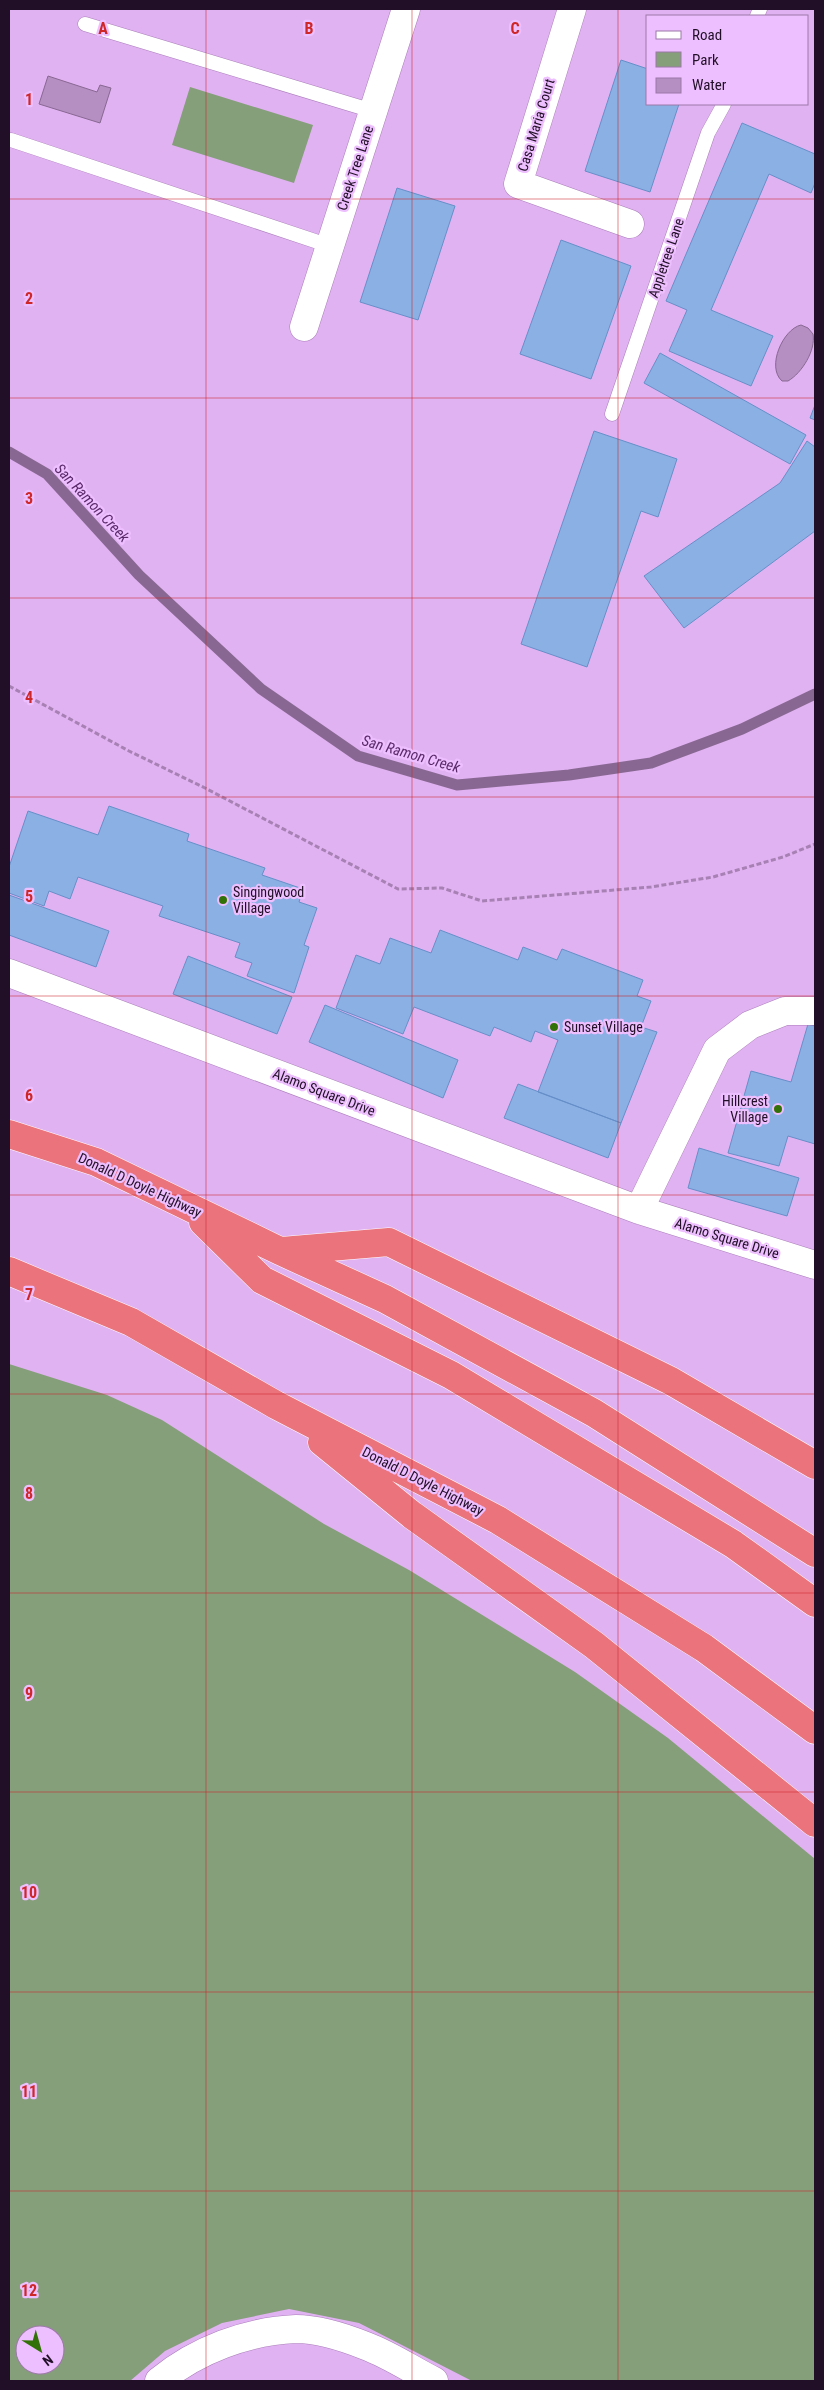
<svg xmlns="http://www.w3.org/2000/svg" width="824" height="2390" viewBox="0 0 824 2390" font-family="'Roboto Condensed',sans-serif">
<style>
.green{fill:#859f7b;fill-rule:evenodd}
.water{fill:#b58ec2;stroke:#886893}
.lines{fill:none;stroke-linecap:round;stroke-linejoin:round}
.stream{stroke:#886893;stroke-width:11}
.building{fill:#8bb0e4;stroke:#668fc9}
.lane-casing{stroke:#aa7eba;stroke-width:15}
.street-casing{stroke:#aa7eba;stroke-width:29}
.highway-casing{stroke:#fff;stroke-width:29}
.path{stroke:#a781b4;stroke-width:3;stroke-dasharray:5 2.5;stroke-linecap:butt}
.lane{stroke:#fff;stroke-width:14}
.street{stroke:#fff;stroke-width:28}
.highway{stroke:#ea737c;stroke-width:28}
.grid{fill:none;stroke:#cd2728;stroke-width:1;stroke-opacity:0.55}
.poi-dot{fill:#327108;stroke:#eebffe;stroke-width:2}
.labels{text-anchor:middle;stroke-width:4.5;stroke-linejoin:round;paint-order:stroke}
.street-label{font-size:14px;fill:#200f26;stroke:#eebffe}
.poi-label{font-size:14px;fill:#200f26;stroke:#eebffe;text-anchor:start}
.water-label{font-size:15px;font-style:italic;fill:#5a2a6a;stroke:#eebffe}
.grid-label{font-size:16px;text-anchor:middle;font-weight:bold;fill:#cd2728;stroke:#eebffe;stroke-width:4.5;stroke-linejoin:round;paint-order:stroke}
</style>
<rect width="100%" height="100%" fill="#e1b2f1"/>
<path class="green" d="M190,87L313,125L294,183L172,145Z
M9,1364L107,1395L162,1420L324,1524L409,1570L575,1672L668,1738L815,1859V2381H472L359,2323L289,2309L222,2323L165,2351L130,2381H9ZM25,2335H55V2365H25Z"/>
<path class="water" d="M48,76L97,92L100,85L111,88L100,123L39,104Z
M801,325L808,328L813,334C816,350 802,373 788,381H782C766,367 783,329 801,325Z"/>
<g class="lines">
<path class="stream" d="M9,452L47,474L139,575L261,689L358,756L457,785L569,775L651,763L742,729L815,694"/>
</g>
<path class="building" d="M621,60L648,69V104H679L650,192L585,171Z
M742,123L815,154V183L811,193L769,174L711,310L773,336L751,386L669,351L687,310L666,301Z
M397,188L455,206L418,320L360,302Z
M561,240L631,266L591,379L520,354Z
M660,353L806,435L790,464L644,383Z
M815,405V420L810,418Z
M594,431L677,459L658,517L641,511L587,667L521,644Z
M807,441L815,447V531L684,628L644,576L780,483Z
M109,806L189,834L187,841L265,868L262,875L303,889L299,902L317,908L304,945L309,947L294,993L247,976L252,963L235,957L240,943L159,916L163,906L78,877L70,899L49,891L44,906L9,893V867L28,811L98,835Z
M9,895L109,931L96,967L9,935Z
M440,930L518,960L523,947L557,960L562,949L643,980L637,996L651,1001L641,1027L657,1032L621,1123L538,1092L558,1040L535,1031L531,1042L494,1027L490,1036L414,1007L403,1034L336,1008L356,955L380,964L390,938L431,953Z
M188,956L292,997L277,1034L173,994Z
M325,1005L458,1060L443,1098L309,1042Z
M808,1024L815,1026V1144L788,1136L779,1166L728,1153L751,1071L791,1082Z
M518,1084L621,1123L608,1158L504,1118Z
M699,1148L799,1178L787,1216L688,1188Z"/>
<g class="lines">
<g class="lane-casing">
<path id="lane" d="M757,16L760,9
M85,24L373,111
M11,140L330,246
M612,414L708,133L724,104"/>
</g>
<g class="street-casing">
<path id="street" d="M572,9L518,184L630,224
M304,327L406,9
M9,973L639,1210L815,1265
M639,1210L717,1050L750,1025L785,1011H815
M159,2381C197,2350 247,2331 296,2329C319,2329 346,2338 366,2346C390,2355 412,2370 434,2381"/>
</g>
<g class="highway-casing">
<path id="highway" d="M9,1134L96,1162L280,1251L385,1299L594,1413L815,1553
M203,1222L262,1280L451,1375L733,1544L815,1603
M282,1251L389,1242L671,1381L815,1465
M9,1271L131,1322L276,1405L498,1520L704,1648L815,1730
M322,1442L412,1515L594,1645L815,1823"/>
</g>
<path class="path" d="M9,686L129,751L205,788L398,889L442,888L482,901L651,887L713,877L783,857L815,844"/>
<use href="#lane" class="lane"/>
<use href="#street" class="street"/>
<use href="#highway" class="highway"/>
</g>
<path class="grid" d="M206,9V2381M412,9V2381M618,9V2381M9,199H815M9,398H815M9,598H815M9,797H815M9,996H815M9,1195H815M9,1394H815M9,1593H815M9,1792H815M9,1992H815M9,2191H815"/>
<g class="poi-dot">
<circle cx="223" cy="900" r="5"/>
<circle cx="554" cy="1027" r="5"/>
<circle cx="778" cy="1109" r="5"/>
</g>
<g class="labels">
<g class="street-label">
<text transform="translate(536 125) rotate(-73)" y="5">Casa Maria Court</text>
<text transform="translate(355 168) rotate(-72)" y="5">Creek Tree Lane</text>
<text transform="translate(666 258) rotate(-71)" y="5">Appletree Lane</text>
<text transform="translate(324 1092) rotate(21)" y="5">Alamo Square Drive</text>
<text transform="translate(140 1185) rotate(25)" y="5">Donald D Doyle Highway</text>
<text transform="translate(727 1238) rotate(17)" y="5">Alamo Square Drive</text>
<text transform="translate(423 1481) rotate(27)" y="5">Donald D Doyle Highway</text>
</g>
<g class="poi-label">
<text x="233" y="897">Singingwood<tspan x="233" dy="16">Village</tspan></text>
<text x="564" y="1032">Sunset Village</text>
<text x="768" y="1106" text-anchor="end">Hillcrest<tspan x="768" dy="16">Village</tspan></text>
</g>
<g class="water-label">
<text transform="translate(92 503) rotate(47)" y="5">San Ramon Creek</text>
<text transform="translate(411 754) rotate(16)" y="5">San Ramon Creek</text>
</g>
</g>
<g class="grid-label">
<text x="103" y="34">A</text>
<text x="309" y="34">B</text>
<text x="515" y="34">C</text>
<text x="29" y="105">1</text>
<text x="29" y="304">2</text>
<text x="29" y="504">3</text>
<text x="29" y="703">4</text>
<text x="29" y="902">5</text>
<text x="29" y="1101">6</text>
<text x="29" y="1300">7</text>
<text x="29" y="1499">8</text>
<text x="29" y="1699">9</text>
<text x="29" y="1898">10</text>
<text x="29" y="2097">11</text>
<text x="29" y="2296">12</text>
</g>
<rect width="824" height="2390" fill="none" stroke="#200f26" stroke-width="20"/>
<rect x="646" y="15" width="162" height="90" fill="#eebffe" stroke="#9c79a8"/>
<rect x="656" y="31" width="25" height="8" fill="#ffffff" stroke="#9c79a8"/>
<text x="692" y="40" font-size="15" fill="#200f26">Road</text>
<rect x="656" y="52" width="25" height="15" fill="#859f7b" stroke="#9c79a8"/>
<text x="692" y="65" font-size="15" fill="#200f26">Park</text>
<rect x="656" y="78" width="25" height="15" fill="#b58ec2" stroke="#9c79a8"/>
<text x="692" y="90" font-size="15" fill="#200f26">Water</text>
<g transform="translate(40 2350) rotate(143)"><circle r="24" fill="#eebffe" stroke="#9c79a8"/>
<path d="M0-4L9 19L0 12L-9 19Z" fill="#327108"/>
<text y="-8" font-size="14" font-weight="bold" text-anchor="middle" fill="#200f26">N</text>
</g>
</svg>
